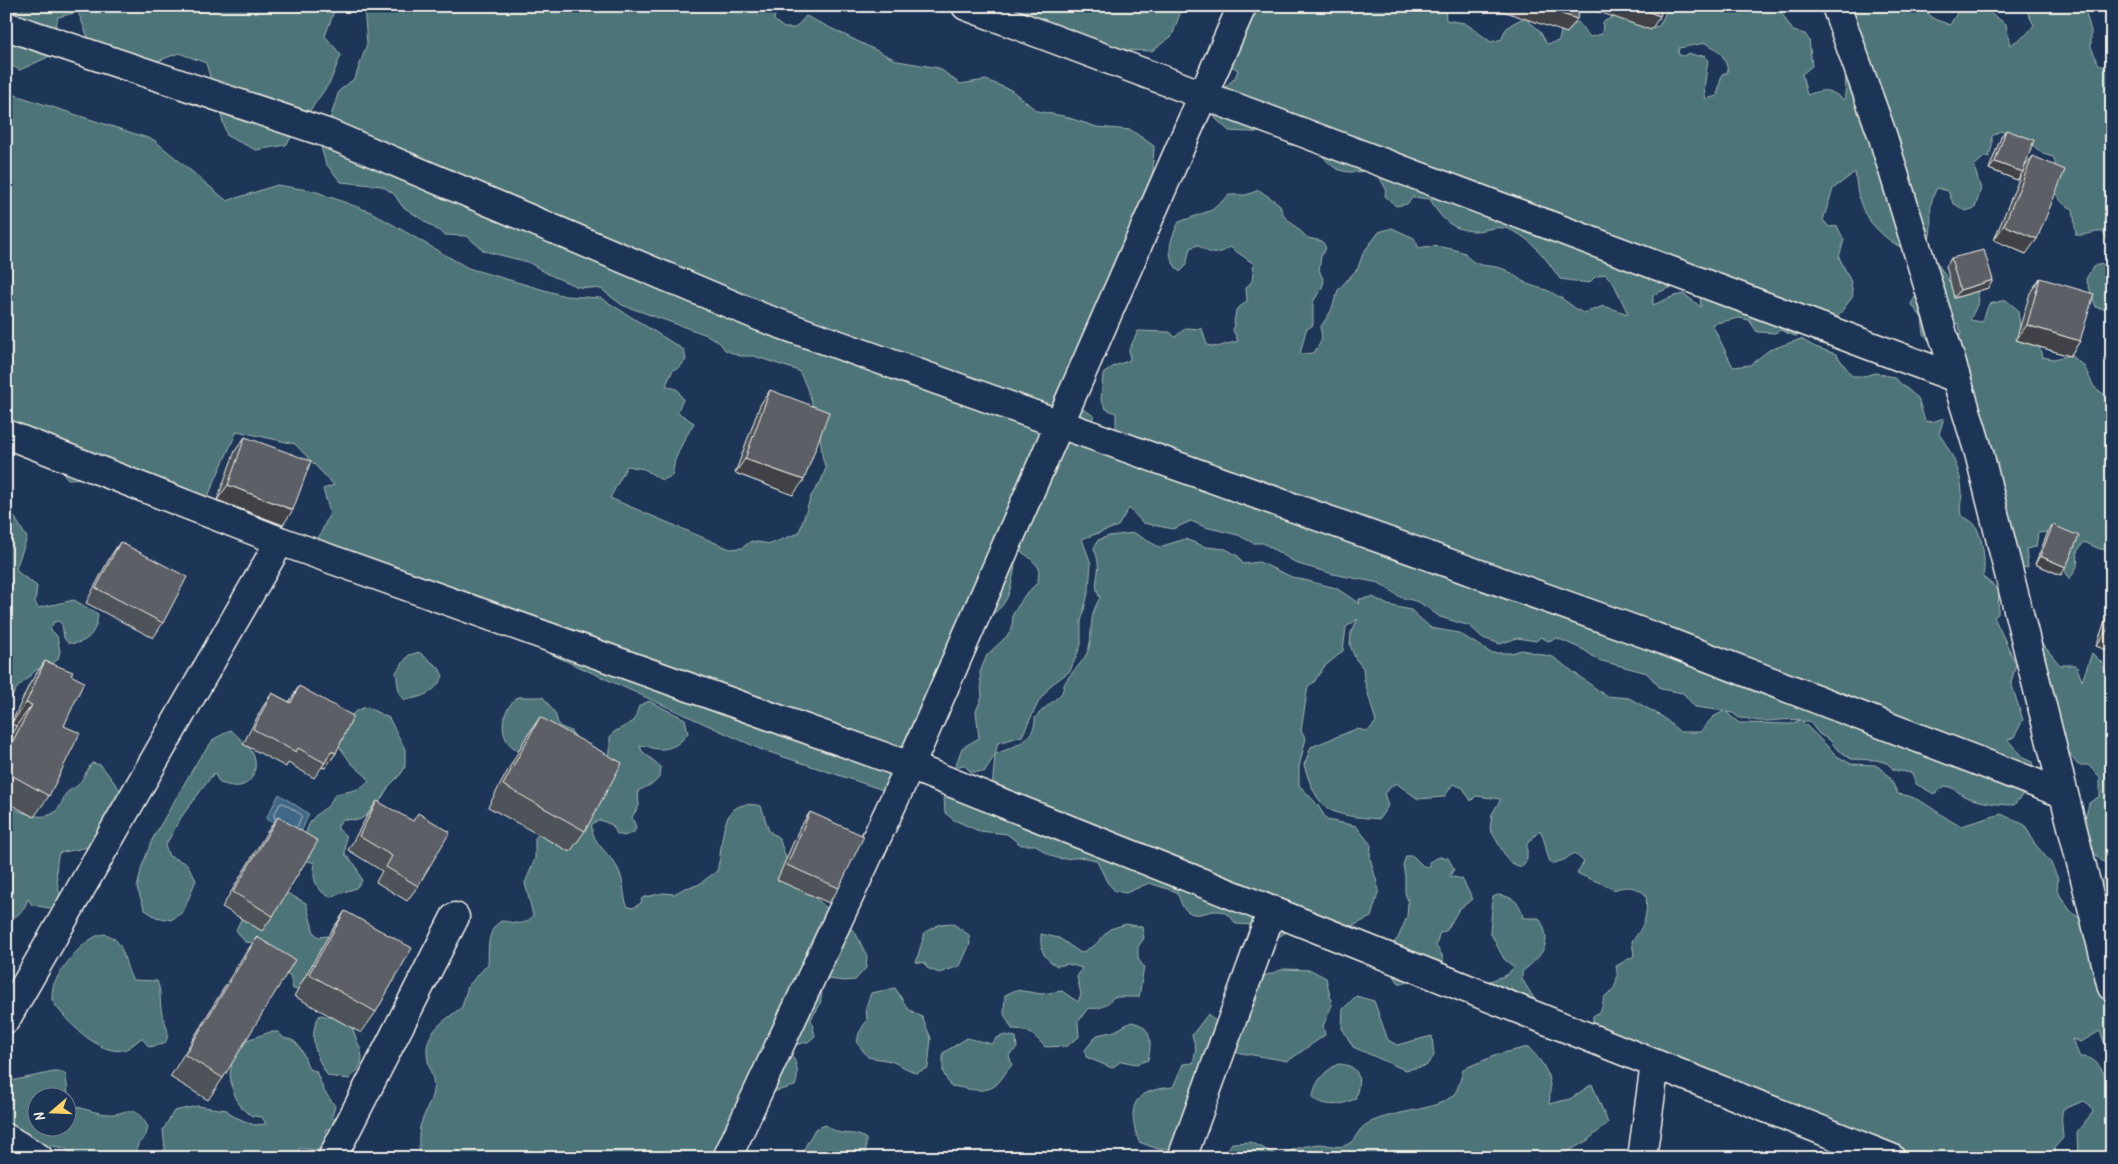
<svg xmlns="http://www.w3.org/2000/svg" width="2118" height="1164" viewBox="0 0 2118 1164" font-family="Kalam,sans-serif">
<style>
.green{fill:#4d7579;stroke:#a0b3b0;fill-rule:evenodd}
.water{fill:#3f6886;stroke:#879fad}
.lines{fill:none;stroke-linecap:round;stroke-linejoin:round}
.shore{stroke:#acbac1;stroke-width:1}
.minor-casing{stroke:#f4f1e8;stroke-width:31}
.minor{stroke:#1d3557;stroke-width:28}
.wall{fill:#4e5258;stroke:#f4f1e8}
.shaded-wall{fill:#404247;stroke:#f4f1e8}
.building{fill:#5b5f66;stroke:#f4f1e8}
</style>
<rect width="100%" height="100%" fill="#1d3557"/>
<filter id="ink" filterUnits="userSpaceOnUse"><feTurbulence type="fractalNoise" baseFrequency=".02" numOctaves="2"/><feDisplacementMap in="SourceGraphic" scale="10" xChannelSelector="R" yChannelSelector="G"/><feConvolveMatrix kernelMatrix="1 2 1 2 8 2 1 2 1" color-interpolation-filters="sRGB"/></filter>
<g filter="url(#ink)">
<path class="green" d="M6,6H336L325,36L341,55L330,82L286,145L256,150L227,136L206,63L179,53L129,72L93,50L78,12L58,17L48,57L20,70L6,63Z
M364,6H777L774,20L784,28H795L806,16L898,61L939,68L960,84L986,80L1011,90L1037,111L1063,116L1097,127L1131,130L1154,146L1152,196L1073,410L1083,409L1094,416L1090,423L1116,437V413L1106,409L1101,400L1103,374L1114,366L1130,360L1129,350L1138,331L1170,332L1175,337L1186,328L1202,329L1207,345L1217,347L1238,341L1233,330L1236,310L1247,301L1246,288L1252,281L1254,264L1230,247C1218,256 1210,255 1198,245L1190,248L1186,266L1180,272C1164,256 1170,240 1179,222L1212,210L1229,195H1246L1259,190L1279,204L1284,216L1308,238L1322,241L1326,248L1321,256L1319,270L1324,281L1322,288L1313,302V325L1306,330L1300,354L1313,353C1320,345 1324,339 1320,328L1331,311L1338,290L1358,268L1363,253L1379,232L1392,228L1414,238L1419,248C1433,244 1451,248 1465,253C1475,270 1491,263 1506,270C1515,275 1523,283 1533,286C1541,289 1547,289 1554,294C1565,299 1573,308 1583,313L1604,306L1628,314L1613,282L1605,274L1595,277L1589,283L1560,279C1547,260 1531,237 1508,229C1496,225 1486,231 1474,231C1451,230 1440,218 1430,199L1413,197L1407,204L1396,206L1385,196L1386,189L1375,169C1359,172 1342,176 1329,163C1323,157 1319,151 1313,146L1290,145C1273,129 1251,133 1229,131L1215,118L1222,114L1234,99L1225,87L1235,78L1238,70C1225,63 1215,54 1210,40L1218,30L1228,6H1445L1446,20L1465,23L1491,42L1502,39C1504,26 1514,22 1525,18L1539,30L1547,44L1559,41L1561,31L1578,22L1590,37L1602,34L1603,22L1623,12L1645,28L1659,26L1669,6H1777L1793,31L1805,34L1809,40L1812,66L1802,74L1807,95C1825,89 1828,88 1844,100C1849,79 1842,40 1830,21C1826,15 1820,14 1817,6H1921L1934,19L1950,25L1961,6H1979L2006,24L2010,45L2026,35L2034,25L2024,6H2084L2091,31V47L2098,63L2112,73V242L2108,241L2103,232C2093,231 2087,236 2076,235L2073,209C2050,199 2055,185 2055,162L2053,157L2043,154L2028,141L2000,131L1992,136V146L1989,157H1984L1974,166L1981,189L1975,208L1966,211L1953,203L1948,191L1937,188C1924,209 1937,230 1926,244C1910,264 1876,231 1867,217C1858,203 1857,188 1855,172L1833,189L1823,220L1829,227L1837,226L1844,240L1839,257L1851,282L1853,296L1833,323V346L1814,342L1809,334L1795,336L1780,330L1775,333L1757,332L1749,320L1739,318L1712,324L1733,367L1750,365L1769,350L1801,339L1815,347L1836,354L1852,376H1864L1876,373L1893,377L1918,398L1925,421L1932,422L1944,418L1939,434C1951,451 1961,471 1962,492C1962,501 1959,506 1961,515C1965,518 1971,520 1975,525C1983,537 1986,563 1983,577L1999,590L1998,614L1994,617L2016,664L2011,683L2023,720L2014,737L2008,740L2023,758L2032,762L2035,772L2024,793L2014,805C1998,805 1980,802 1966,797C1957,793 1957,788 1945,786L1934,794L1916,784L1912,773L1894,770L1887,763L1876,760L1851,759L1836,748L1830,740L1819,734L1809,721H1802L1837,756L1851,764L1875,765L1882,769L1890,778L1898,794C1923,796 1938,816 1961,826L2001,814L2025,825L2035,844L2051,863L2058,879L2057,891L2072,913L2090,924C2084,952 2090,963 2112,980V1048L2104,1042L2100,1031L2081,1042L2072,1039L2080,1057C2083,1057 2088,1057 2091,1059C2116,1071 2112,1134 2112,1158H2078L2077,1132L2093,1112L2090,1105L2084,1101L2063,1109C2060,1118 2063,1129 2063,1138L2056,1146L2054,1158H1900L1592,1029L1593,1016L1601,1011L1604,997C1616,992 1619,978 1616,966L1634,956L1632,941C1645,926 1648,914 1646,895C1636,886 1626,885 1614,890C1602,882 1590,880 1577,873L1584,862L1574,853L1564,860L1551,864C1545,852 1546,841 1540,830L1527,844V860L1521,867L1509,862L1490,829L1492,814L1501,799L1476,796L1471,801L1463,788L1453,784L1444,797L1418,799L1396,783L1384,793L1388,806L1379,819C1330,815 1319,814 1304,765L1311,747L1356,729L1368,731L1376,722L1364,679L1363,668L1355,658L1350,645L1351,632L1358,619L1346,627L1343,651L1324,667L1314,682L1308,686L1301,731L1306,738L1299,767V785L1317,804L1327,820L1356,826L1371,845L1370,858L1379,890L1371,917L1340,932L1290,930L1273,940L1253,931L1251,925L1236,924C1216,894 1200,928 1183,907C1181,903 1179,897 1177,892L1149,883L1126,893L1115,891L1107,882L1097,861C1071,850 1064,871 1036,845H1021L1007,834L979,831L954,820L945,813L944,796L949,789L992,790L995,755L984,772H971L964,765L955,767L962,748L979,738L976,711L982,697L980,672L987,655L1007,636L1012,627L1013,614L1025,595L1038,582L1039,568C1028,554 1021,550 1004,548L1015,567C1008,602 1007,607 975,625L886,791L760,749L425,597L324,571L318,539L330,513L323,489L334,485L295,444L237,431L204,505L113,477L68,479L32,433L6,432V92L154,140L227,201L277,185L314,191L371,212L468,268L565,296L601,298L684,350L686,360L679,368L673,370L666,385L678,390L683,400L677,412L694,423L683,442L675,460L672,476L662,480L644,469L627,466L610,498L730,549L742,548L751,541L770,544L799,533L811,496L821,481L826,468C821,457 822,449 820,438C816,414 810,392 799,371L754,356H740L725,350L720,343L707,335L622,305L601,289L578,287L550,275L528,262L484,251L467,236L445,235L402,206L394,194L382,186L341,182L326,164L321,147L339,91L355,78L367,44ZM1705,43C1720,50 1725,55 1728,72L1722,74L1717,96L1706,99L1704,89L1708,60L1705,55L1697,56L1689,53L1683,56L1678,54L1679,48ZM1684,287L1700,296L1701,307L1684,294L1674,296L1653,305V295L1669,288ZM1129,508L1143,523L1173,529L1191,521L1205,527L1238,535L1253,543H1263L1298,564L1333,574L1379,583L1400,597L1419,602L1440,617L1470,626L1483,638L1500,644L1517,638L1536,641L1541,637L1548,641L1557,638L1584,650L1598,660L1647,673L1661,689L1683,693L1695,707L1724,711L1713,717L1700,732H1680L1663,717L1629,698L1606,696L1553,657L1522,650L1511,653H1491L1459,633L1431,628L1411,610L1388,605L1373,597L1359,599L1360,604L1336,588L1292,577L1259,562L1243,564L1238,556L1226,549L1206,547L1185,539L1159,547L1134,533L1109,536L1098,540L1094,548C1095,552 1098,558 1098,563C1100,576 1092,583 1100,598C1086,620 1095,634 1087,653C1082,664 1072,671 1066,681C1063,685 1064,691 1060,695C1052,703 1042,709 1035,718C1036,740 1012,748 995,754L998,743L1022,736L1039,701L1051,685L1070,671L1081,645V622L1089,589L1091,564L1082,539L1118,526ZM1726,712L1733,713L1739,718C1747,718 1752,720 1759,721C1773,722 1786,718 1800,720L1791,724L1739,723Z
M992,6H1181L1182,8L1172,36L1152,51L1093,49Z
M1930,259L1938,264L1950,283L1966,294L1977,291L1979,301L1970,320L1982,322L1989,304L2006,300L2018,310L2020,327L2036,333L2042,357L2054,359L2070,355L2084,366L2094,387L2112,400V550L2100,549L2084,542L2077,552C2079,564 2077,570 2069,579L2048,532L2038,533L2036,547L2026,549L2028,567L2014,569L1952,337L1961,334L1958,323L1948,327L1932,345L1924,334L1922,318L1911,304L1917,294Z
M2101,263L2112,271V319L2105,309L2096,307L2086,279L2093,267Z
M6,503L27,538L16,568L19,573L37,586L35,602L38,608L74,600L98,614C97,631 87,646 68,643L64,638L62,624L58,621L54,622L50,629L57,636L60,651L58,659L51,665L36,670L17,688L6,706Z
M2040,641L2060,665H2076L2082,681L2092,653L2102,663L2112,687V926L2105,921L2100,886L2108,871L2107,864C2094,858 2083,838 2084,823C2085,817 2088,810 2089,803L2100,796V777L2088,765H2078C2068,754 2066,743 2058,731Z
M419,652L439,668L443,676C435,693 423,697 405,700L399,693L396,672L409,655Z
M518,697H543L555,713L559,726L571,731L578,740L531,758C523,753 510,748 506,739C499,723 506,706 518,697Z
M649,701L685,719L688,733C680,745 667,752 652,748C647,746 646,745 640,746L642,751L661,767C661,784 650,784 638,791L639,806L632,817L636,827L634,832L624,836L617,834L612,825L600,820L592,824C590,841 609,853 617,867C625,880 623,900 628,907L633,908L641,903L642,898L663,893L674,894L685,888L698,885L717,871C725,844 716,795 761,806L769,831L779,838L788,863L812,895L855,932L867,956L866,968L855,980L844,981L829,979L823,985L820,1005L811,1019L815,1036L808,1042L790,1046L788,1051C797,1060 800,1074 795,1086L765,1094L733,1158H420C419,1148 418,1137 420,1127C423,1115 431,1103 433,1091C435,1080 431,1075 429,1065C420,1033 442,1023 462,1007L468,986L488,964C489,948 486,931 501,921C513,921 524,929 533,915L525,883L535,859V838L606,760L610,752V737L614,732L634,721L639,706Z
M367,707L389,718L405,749V767L401,774L389,786L374,811L359,820L343,819L338,825V829L346,836L345,854L356,866L362,881L356,888L330,897C315,890 312,878 315,863L304,860C304,837 304,822 324,809C330,806 332,798 336,794C348,791 362,791 369,781L367,777L351,763L337,743C344,725 347,712 367,707Z
M231,730C238,737 248,745 253,754C258,764 255,780 243,785C236,788 227,785 220,783L214,773L182,816L165,846L169,856L187,864L196,880L183,912L171,920L156,917L145,910L137,888L142,866L153,838L198,760L214,739Z
M92,763L101,765L120,790L109,843L59,853C55,866 56,885 61,897L57,906L49,908L32,905L28,899C22,915 17,914 6,924V805C21,812 48,826 60,806C62,803 63,799 65,795C68,790 73,789 77,786C82,782 87,769 92,763Z
M1406,856H1413L1423,866L1430,867L1429,862L1439,857L1448,858L1454,869L1450,876L1462,879L1473,899L1459,909L1447,930L1439,934L1436,946L1442,955L1444,965C1432,976 1416,984 1399,983L1391,972L1388,949L1398,938L1407,917L1408,901L1405,893V876L1403,865Z
M281,890L306,903L314,933L319,937L327,936L331,939L301,989H293L290,975H286L254,943L245,942L236,930L242,917Z
M1497,895C1512,896 1521,902 1523,918H1539C1555,944 1541,956 1522,972V979L1538,1005C1518,1013 1503,1023 1484,1007L1487,982L1507,975L1514,967L1504,959L1490,932L1493,897Z
M952,923L969,935L970,944L960,966L939,973L927,968L925,963L916,962L925,932L940,924Z
M1126,924L1142,927L1144,938L1138,947V959L1144,967L1139,997H1114C1106,1006 1100,1010 1088,1008L1078,1022L1079,1037L1067,1046L1045,1047C1035,1035 1028,1029 1012,1029L1004,1014L1005,995L1016,990L1042,994L1062,991L1078,1002L1081,994L1077,977L1082,968L1068,964L1057,966C1043,958 1040,950 1041,934L1059,938L1081,953L1095,945L1110,929Z
M104,934C127,939 122,964 133,980L157,981C161,990 160,1000 161,1009C163,1021 173,1033 164,1044L149,1047L142,1038C137,1041 131,1047 126,1049C101,1059 63,1018 52,1000C52,995 52,989 54,984C62,967 85,936 104,934Z
M1284,969L1311,970L1326,978L1332,1005L1323,1026L1325,1035L1288,1061L1235,1052V1039L1247,1014L1256,1003L1258,989L1264,976Z
M895,988L908,1009L922,1017L931,1038L928,1068L916,1073L891,1061L868,1057L857,1043L859,1033L867,1020L866,1007L871,993Z
M1356,996L1374,1001L1388,1040L1397,1045L1432,1036L1434,1056L1426,1066L1405,1070L1353,1047L1342,1028L1343,1009Z
M1208,1014L1227,1032L1172,1149H1158L1139,1142C1126,1106 1133,1090 1173,1087L1183,1064L1193,1063L1196,1049L1192,1035Z
M320,1015L335,1018L352,1027C360,1051 371,1061 349,1079L328,1076C316,1059 307,1033 320,1015Z
M1131,1022C1152,1025 1152,1042 1148,1060L1136,1064L1121,1061L1112,1068L1086,1057L1085,1050L1097,1035L1115,1031Z
M270,1032H278C287,1043 287,1036 295,1042C303,1049 305,1060 309,1069L316,1071L324,1091L335,1106L332,1117L337,1122L336,1126L325,1130L331,1136L328,1145L316,1150L300,1148L296,1158H157L165,1149L163,1130L174,1111L197,1106L227,1110L233,1116L254,1125L266,1124L262,1117L252,1116L240,1107L232,1088L230,1074L232,1062L247,1040Z
M1005,1035L1016,1037L1017,1048L1009,1055L1012,1065C1006,1071 1003,1078 997,1084C984,1096 965,1087 950,1086L943,1072V1053L967,1038L992,1044L996,1038Z
M1528,1047C1546,1065 1553,1077 1549,1104L1570,1099L1592,1084L1608,1123L1588,1140L1557,1158H1223L1232,1143L1251,1142L1279,1156C1292,1149 1304,1146 1319,1144C1328,1144 1337,1149 1346,1145C1355,1142 1357,1131 1364,1126C1386,1110 1439,1112 1454,1094C1459,1088 1461,1077 1463,1069L1499,1054Z
M1338,1064C1362,1065 1361,1080 1355,1099C1339,1106 1329,1107 1313,1099C1313,1084 1324,1071 1338,1064Z
M54,1072H61L66,1075L69,1104C82,1108 94,1113 108,1114C126,1116 132,1099 148,1127L146,1135L138,1144L136,1155L131,1158H84L73,1156L65,1148L52,1146L13,1158H6V1082ZM38,1096H68V1126H38Z
M826,1125C844,1140 851,1128 866,1139V1158H799L815,1129Z"/>
<path class="water" d="M279,794L309,814L298,839L266,819Z"/>
<g class="lines">
<path class="shore" d="M275,819L274,815L280,804L283,803L302,815L297,827"/>
<g class="minor-casing">
<path id="minor" d="M966,6L1956,378
M1836,6L1882,134L1979,453L2112,987
M6,26L327,133L761,317L1655,637L2064,794
M6,434L280,541L910,766L1891,1158
M6,1019L280,541
M6,1138L39,1158
M332,1158L455,917
M727,1158L910,766L1242,6
M1182,1158L1272,910
M1642,1158L1655,1064"/>
</g>
<use href="#minor" class="minor"/>
</g>
<path class="wall" d="M2006,130L2023,169L2033,156L2026,254L1994,240L2021,174L2017,180L1989,169L2001,137Z
M1951,258L1993,280L1988,288L1954,298L1946,266Z
M2040,278L2080,341L2070,356L2016,340L2030,293Z
M770,390L793,495L735,473L760,405Z
M245,437L283,525L217,500L235,451Z
M2053,525L2061,575L2035,564L2048,532Z
M120,542L163,623L153,638L86,603L110,557Z
M2112,602V652L2096,646Z
M45,661L71,675L64,726L49,796L34,817L6,802V746L16,726L11,724L30,683Z
M299,686L336,753L325,768L322,767L314,778L288,763L286,767L243,744L262,708L272,693L289,702Z
M540,717L585,831L570,852L488,807L525,739Z
M377,801L418,886L407,901L376,882L382,871L348,850L367,816Z
M810,812L839,888L829,903L777,880L800,827Z
M278,817L273,916L262,931L222,907L267,832Z
M345,911L376,1012L361,1033L294,996L330,933Z
M257,937L223,1078L208,1100L170,1077L242,958Z"/>
<path class="shaded-wall" d="M1502,6H1539L1577,19L1567,33L1500,10Z
M1582,6H1633L1660,16L1651,30Z
M1995,162L2023,172L2017,180L1989,169Z
M2004,225L2037,239L2026,254L1994,240Z
M1993,280L1988,288L1954,298L1960,290Z
M2027,325L2080,341L2070,356L2016,340Z
M745,459L804,480L793,495L735,473Z
M228,485L293,510L283,525L217,500Z
M2040,556L2066,567L2061,575L2035,564Z
M2111,625H2112V652L2096,646Z
M26,703L32,705L16,726L11,724Z
M331,751L336,753L325,768L322,767Z"/>
<path class="building" d="M1539,6H1581L1577,19Z
M1633,6H1663L1660,16Z
M2006,130L2034,140L2023,172L1995,162Z
M2033,156L2065,170L2037,239L2004,225Z
M1984,250L1993,280L1960,290L1951,258Z
M2040,278L2094,294L2080,341L2027,325Z
M770,390L829,412L804,480L745,459Z
M245,437L311,461L293,510L228,485Z
M2053,525L2079,536L2066,567L2040,556Z
M120,542L187,577L163,623L96,588Z
M45,661L73,672L71,675L84,682L64,726L80,733L49,796L6,772V754L32,705L26,703Z
M299,686L353,716L336,753L331,751L325,763L298,748L296,752L253,729L272,693L291,703Z
M540,717L622,763L585,831L503,785Z
M377,801L413,821L418,813L450,832L418,886L386,867L392,856L359,836Z
M810,812L864,836L839,888L787,865Z
M278,817L318,841L273,916L233,892Z
M345,911L412,948L376,1012L309,974Z
M257,937L295,960L223,1078L185,1055Z"/>
</g>
<rect width="2118" height="1164" fill="none" stroke="#1d3557" stroke-width="25"/>
<rect x="12" y="12" width="2093" height="1139" fill="none" stroke="#f4f1e8" stroke-width="2" filter="url(#ink)"/>
<g transform="translate(52 1112) rotate(251)"><circle r="24" fill="#1d3557" stroke="#738091"/>
<path d="M0-4L9 19L0 12L-9 19Z" fill="#ffd166"/>
<text y="-8" font-size="14" font-weight="bold" text-anchor="middle" fill="#f4f1e8">N</text>
</g>
</svg>
